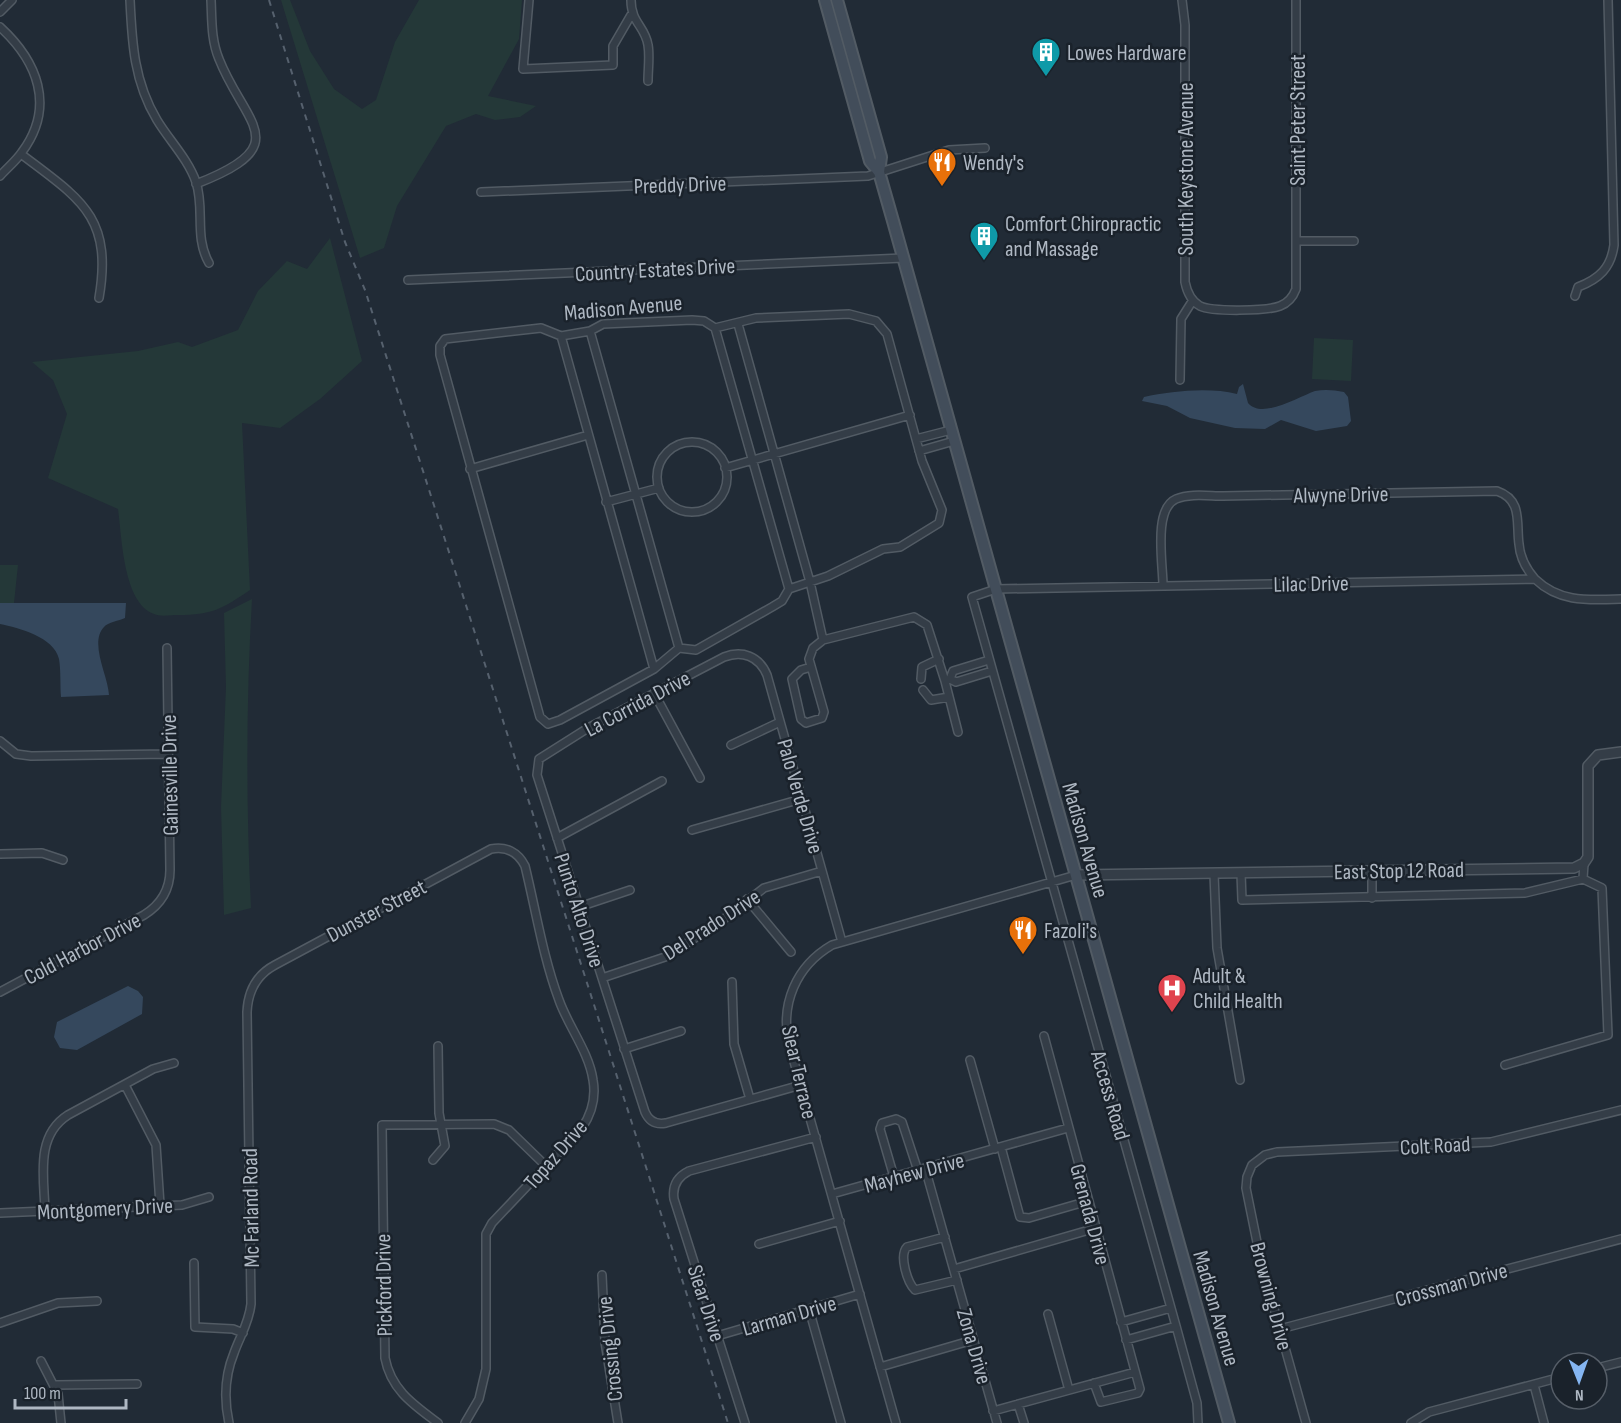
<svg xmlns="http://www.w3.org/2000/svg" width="1621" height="1423" viewBox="0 0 1621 1423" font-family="'Sofia Sans Condensed',sans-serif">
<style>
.green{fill:#243838}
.water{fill:#35485d}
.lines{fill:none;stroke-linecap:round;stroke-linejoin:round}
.minor-casing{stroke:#525b64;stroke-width:10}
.tertiary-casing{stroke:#525b64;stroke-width:12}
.secondary-casing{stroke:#525b64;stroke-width:14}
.minor{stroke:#343d47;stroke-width:7}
.tertiary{stroke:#343d47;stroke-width:9}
.secondary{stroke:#424d5a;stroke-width:10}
.rail{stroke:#56616e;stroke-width:2;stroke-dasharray:6 6;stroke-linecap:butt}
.labels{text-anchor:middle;stroke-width:5;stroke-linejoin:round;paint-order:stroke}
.poi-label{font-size:22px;fill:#afb8c3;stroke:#1a222b;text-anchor:start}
.street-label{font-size:22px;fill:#afb8c3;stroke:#1a222b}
</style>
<rect width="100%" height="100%" fill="#212b36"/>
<path class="green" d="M281,0H290L310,51L334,89L362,109L376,100L395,42L419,0H522L519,39L488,96L536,106L520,117L495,120L476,114L446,126L397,206L384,248L360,258Z
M330,238L362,361L320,399L280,428L242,423L250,590C222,609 212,615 178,615C171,615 160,617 154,614C123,603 122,537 118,509L48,478L67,414L53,380L32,362L138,351L178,342L192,347L238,330L258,291L287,261L307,269Z
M1314,338L1353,340L1351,381L1312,379Z
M0,565H18L14,603H0Z
M252,599C246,703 246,805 251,908L224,915L221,807L226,687L224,613Z"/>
<path class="water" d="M1243,384L1248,403C1262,420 1300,396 1315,391C1325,389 1334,390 1344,392L1348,397L1351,421L1347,426L1316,431L1281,420L1265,429L1235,428L1190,418L1167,406L1142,401L1144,397C1172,391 1209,387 1237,394L1239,387Z
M0,603H126L125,618C119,621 108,622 104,627C89,643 108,675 109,695L61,697C60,685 61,671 59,659C54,637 19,628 0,624Z
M128,986L138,991L143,997L142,1014L77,1050L60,1048L54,1037L57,1022Z"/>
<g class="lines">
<g class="minor-casing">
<path id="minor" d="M130,0C132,43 134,82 157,120C169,140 188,159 196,182C205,209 194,237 209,263
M529,0L523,69L613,65V46L631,15
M631,0C631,23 645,26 648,45C650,56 648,69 648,81
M1182,0L1185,25V282C1187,292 1191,301 1200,306C1212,312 1267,311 1280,306C1288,303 1293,297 1296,289V0
M0,12L12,0
M0,27C37,61 56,106 22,152C16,161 7,168 0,176
M21,154C80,199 113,216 99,298
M196,184C297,145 245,125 219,59C211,40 212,20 211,0
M481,192L868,176L949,150L985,148
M1297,241H1354
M408,280L903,258
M1575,296L1578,287C1599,279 1611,268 1614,245L1608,0
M849,314L876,321L887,334L922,461L942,510L939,523L900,547L883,549L828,576L789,589L782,601L772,607L696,650L679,648L654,669L560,720L548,724L540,717L440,355V346L445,339L541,328L561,336L590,331L603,324L692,320L704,321L715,328L756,318Z
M738,324L810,582L823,640L914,617L927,625L945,681
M715,328L789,589
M590,331L679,648
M561,336L654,669
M1180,380L1181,319L1193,300
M916,439L951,430
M657 477a35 35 0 1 1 70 0a35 35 0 1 1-70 0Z
M919,451L954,441
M725,468L910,415
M470,469L588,435
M606,502L659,488
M1163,586C1163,564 1153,509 1176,499C1190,493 1209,496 1223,496L1497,491C1523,500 1516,523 1519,544C1520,557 1526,569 1535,579
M811,667L801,670L792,679L801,719L806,723L822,718L824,712L809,659L813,648L823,640
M921,679L922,667L939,659
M950,679L956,682L992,671
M923,690L931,700L949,697
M654,693L700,778
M958,732L945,681L950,679L953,671L989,660
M0,741L16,754L31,756L168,754
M731,745L780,722
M692,830L801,799
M557,838L662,781
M0,854L42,853L63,860
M1372,870V898
M1241,873L1242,900L1525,893L1583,879
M1214,874L1217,948L1240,1080
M747,899L791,952
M579,907L630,890
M602,978L665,957L720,922L764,888L822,871
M732,982L734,1044L750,1099
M0,992L144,915C160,905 170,890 170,870L167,648
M1044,1036L1140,1389L1138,1393L1101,1402L1094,1383
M624,1049L681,1031
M970,1060L995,1149
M1505,1065L1608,1035L1602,888L1583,879L1584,863
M125,1085L156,1145L160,1205
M801,1085L666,1123C656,1125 649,1121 645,1112L537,775L539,759L588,728L724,657C742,650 759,656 767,675L842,942
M1001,1147L1020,1217L1029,1218L1088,1201
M433,1160L445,1146L439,1113L438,1046
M925,1168L997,1423
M894,1177L880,1129L882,1123L896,1119L902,1122L918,1171
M832,1194L1068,1128
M45,1211C44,1177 35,1136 68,1115L153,1069L174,1063
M0,1213L182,1205L209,1197
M945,1237L907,1247C899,1255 907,1282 915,1290L957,1280
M759,1244L840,1221
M194,1263L195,1327L233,1329L243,1333
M954,1269L1096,1228
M602,1275L605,1342L618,1423
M809,1309L841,1423
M1048,1314L1069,1390
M1121,1322L1171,1308
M0,1323L58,1303L97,1301
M1280,1329L1621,1239
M717,1336L860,1294
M1126,1340L1176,1326
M41,1361L58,1394L61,1423
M880,1367L973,1340
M1597,1368L1621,1362
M55,1385L137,1384
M1534,1385L1544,1423
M1018,1404L1024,1423
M993,1411L1135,1372
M229,1423C224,1400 225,1375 234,1353C240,1336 249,1323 251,1304L247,1012C248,991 256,975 275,965L491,849C506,846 518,852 525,866C536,911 543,957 559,1000C568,1026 589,1052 593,1080C596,1097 592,1113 582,1128L492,1223L486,1234V1369L479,1399L465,1423
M438,1423C414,1405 391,1390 385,1358L382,1125L494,1124L509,1130L546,1166
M745,1423L674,1199C672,1186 677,1177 689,1171L816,1137
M896,1423L789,1044C780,1004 796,966 832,945L1076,875
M1198,1423L1197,1403L1176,1326L972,597L996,589L1535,579C1560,603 1589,600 1621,599
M1306,1423L1261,1262L1246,1188L1247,1177L1252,1165L1265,1155L1277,1152L1491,1142L1621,1110
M1411,1423L1429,1412L1561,1377"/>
</g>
<g class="tertiary-casing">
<path id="tertiary" d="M1076,875L1574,868L1584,863L1588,857V766L1598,755L1621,752"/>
</g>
<g class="secondary-casing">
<path id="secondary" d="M825,0L870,161L879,172
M837,0L881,157L879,172L893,221L1229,1423"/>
</g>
<use href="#minor" class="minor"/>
<use href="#tertiary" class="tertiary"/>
<use href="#secondary" class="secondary"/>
<path class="rail" d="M269,0L345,242L365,290L728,1423"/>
</g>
<defs>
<g id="building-pin" transform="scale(1.5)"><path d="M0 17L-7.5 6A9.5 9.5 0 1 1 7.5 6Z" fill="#0f9aa8" stroke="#1a222b"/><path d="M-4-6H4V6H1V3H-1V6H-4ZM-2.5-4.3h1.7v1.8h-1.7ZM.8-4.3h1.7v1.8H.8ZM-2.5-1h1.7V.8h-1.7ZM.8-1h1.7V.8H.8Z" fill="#fff"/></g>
<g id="restaurant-pin" transform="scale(1.5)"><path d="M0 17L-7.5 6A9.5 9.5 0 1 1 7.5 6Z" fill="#e8710a" stroke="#1a222b"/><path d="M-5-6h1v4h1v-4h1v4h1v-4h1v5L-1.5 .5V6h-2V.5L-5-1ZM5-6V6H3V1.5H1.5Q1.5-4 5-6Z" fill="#fff"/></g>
<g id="hospital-pin" transform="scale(1.5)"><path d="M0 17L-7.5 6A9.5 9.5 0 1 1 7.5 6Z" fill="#e0444e" stroke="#1a222b"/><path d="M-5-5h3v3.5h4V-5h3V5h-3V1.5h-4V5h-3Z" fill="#fff"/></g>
</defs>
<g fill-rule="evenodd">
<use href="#building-pin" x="1046" y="52"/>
<use href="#restaurant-pin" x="942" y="162"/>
<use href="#building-pin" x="984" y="236"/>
<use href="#restaurant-pin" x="1023" y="930"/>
<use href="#hospital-pin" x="1172" y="988"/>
</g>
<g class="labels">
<g class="poi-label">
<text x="1067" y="60">Lowes Hardware</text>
<text x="963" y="170">Wendy's</text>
<text x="1005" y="231">Comfort Chiropractic<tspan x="1005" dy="25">and Massage</tspan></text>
<text x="1044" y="938">Fazoli's</text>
<text x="1193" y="983">Adult &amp;<tspan x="1193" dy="25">Child Health</tspan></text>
</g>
<g class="street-label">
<text transform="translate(1297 120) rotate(-90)" y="8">Saint Peter Street</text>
<text transform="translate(1185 169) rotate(-90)" y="8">South Keystone Avenue</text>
<text transform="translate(680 184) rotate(-2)" y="8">Preddy Drive</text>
<text transform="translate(655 269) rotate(-3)" y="8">Country Estates Drive</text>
<text transform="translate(623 307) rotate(-5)" y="8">Madison Avenue</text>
<text transform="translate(1341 494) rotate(-1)" y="8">Alwyne Drive</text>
<text transform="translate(1311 583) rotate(-1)" y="8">Lilac Drive</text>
<text transform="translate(637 703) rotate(-28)" y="8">La Corrida Drive</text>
<text transform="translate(169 775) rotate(-91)" y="8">Gainesville Drive</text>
<text transform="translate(801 796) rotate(74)" y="8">Palo Verde Drive</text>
<text transform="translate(1086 840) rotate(74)" y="8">Madison Avenue</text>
<text transform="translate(1399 870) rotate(-1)" y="8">East Stop 12 Road</text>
<text transform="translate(376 910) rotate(-28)" y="8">Dunster Street</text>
<text transform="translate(580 910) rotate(72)" y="8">Punto Alto Drive</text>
<text transform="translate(711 924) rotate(-33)" y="8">Del Prado Drive</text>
<text transform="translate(82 948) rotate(-28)" y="8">Cold Harbor Drive</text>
<text transform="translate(800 1072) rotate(77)" y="8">Siear Terrace</text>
<text transform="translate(1111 1095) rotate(74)" y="8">Access Road</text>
<text transform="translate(1435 1145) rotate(-3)" y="8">Colt Road</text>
<text transform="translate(555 1154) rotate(-49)" y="8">Topaz Drive</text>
<text transform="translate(914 1172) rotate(-15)" y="8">Mayhew Drive</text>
<text transform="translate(105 1208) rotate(-3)" y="8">Montgomery Drive</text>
<text transform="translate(250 1208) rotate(-91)" y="8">Mc Farland Road</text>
<text transform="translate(1091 1214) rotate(75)" y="8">Grenada Drive</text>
<text transform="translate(1451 1284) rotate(-15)" y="8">Crossman Drive</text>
<text transform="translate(383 1285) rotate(-91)" y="8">Pickford Drive</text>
<text transform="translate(1272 1296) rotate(75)" y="8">Browning Drive</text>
<text transform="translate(707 1303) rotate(72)" y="8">Siear Drive</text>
<text transform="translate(1217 1308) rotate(74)" y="8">Madison Avenue</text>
<text transform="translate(789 1315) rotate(-16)" y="8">Larman Drive</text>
<text transform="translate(975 1346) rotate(74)" y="8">Zona Drive</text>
<text transform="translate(609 1349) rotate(-96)" y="8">Crossing Drive</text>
</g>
</g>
<g transform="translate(1579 1381) rotate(179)"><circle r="28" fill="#1a222b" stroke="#565e68" stroke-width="1.5"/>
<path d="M0-4.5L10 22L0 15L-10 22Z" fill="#85b6f2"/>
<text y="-9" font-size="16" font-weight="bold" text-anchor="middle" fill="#afb8c3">N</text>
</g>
<path d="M15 1399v9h111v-9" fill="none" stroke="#afb8c3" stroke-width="3"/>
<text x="24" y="1399" font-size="18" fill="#afb8c3" stroke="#1a222b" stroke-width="4.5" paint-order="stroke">100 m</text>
</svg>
